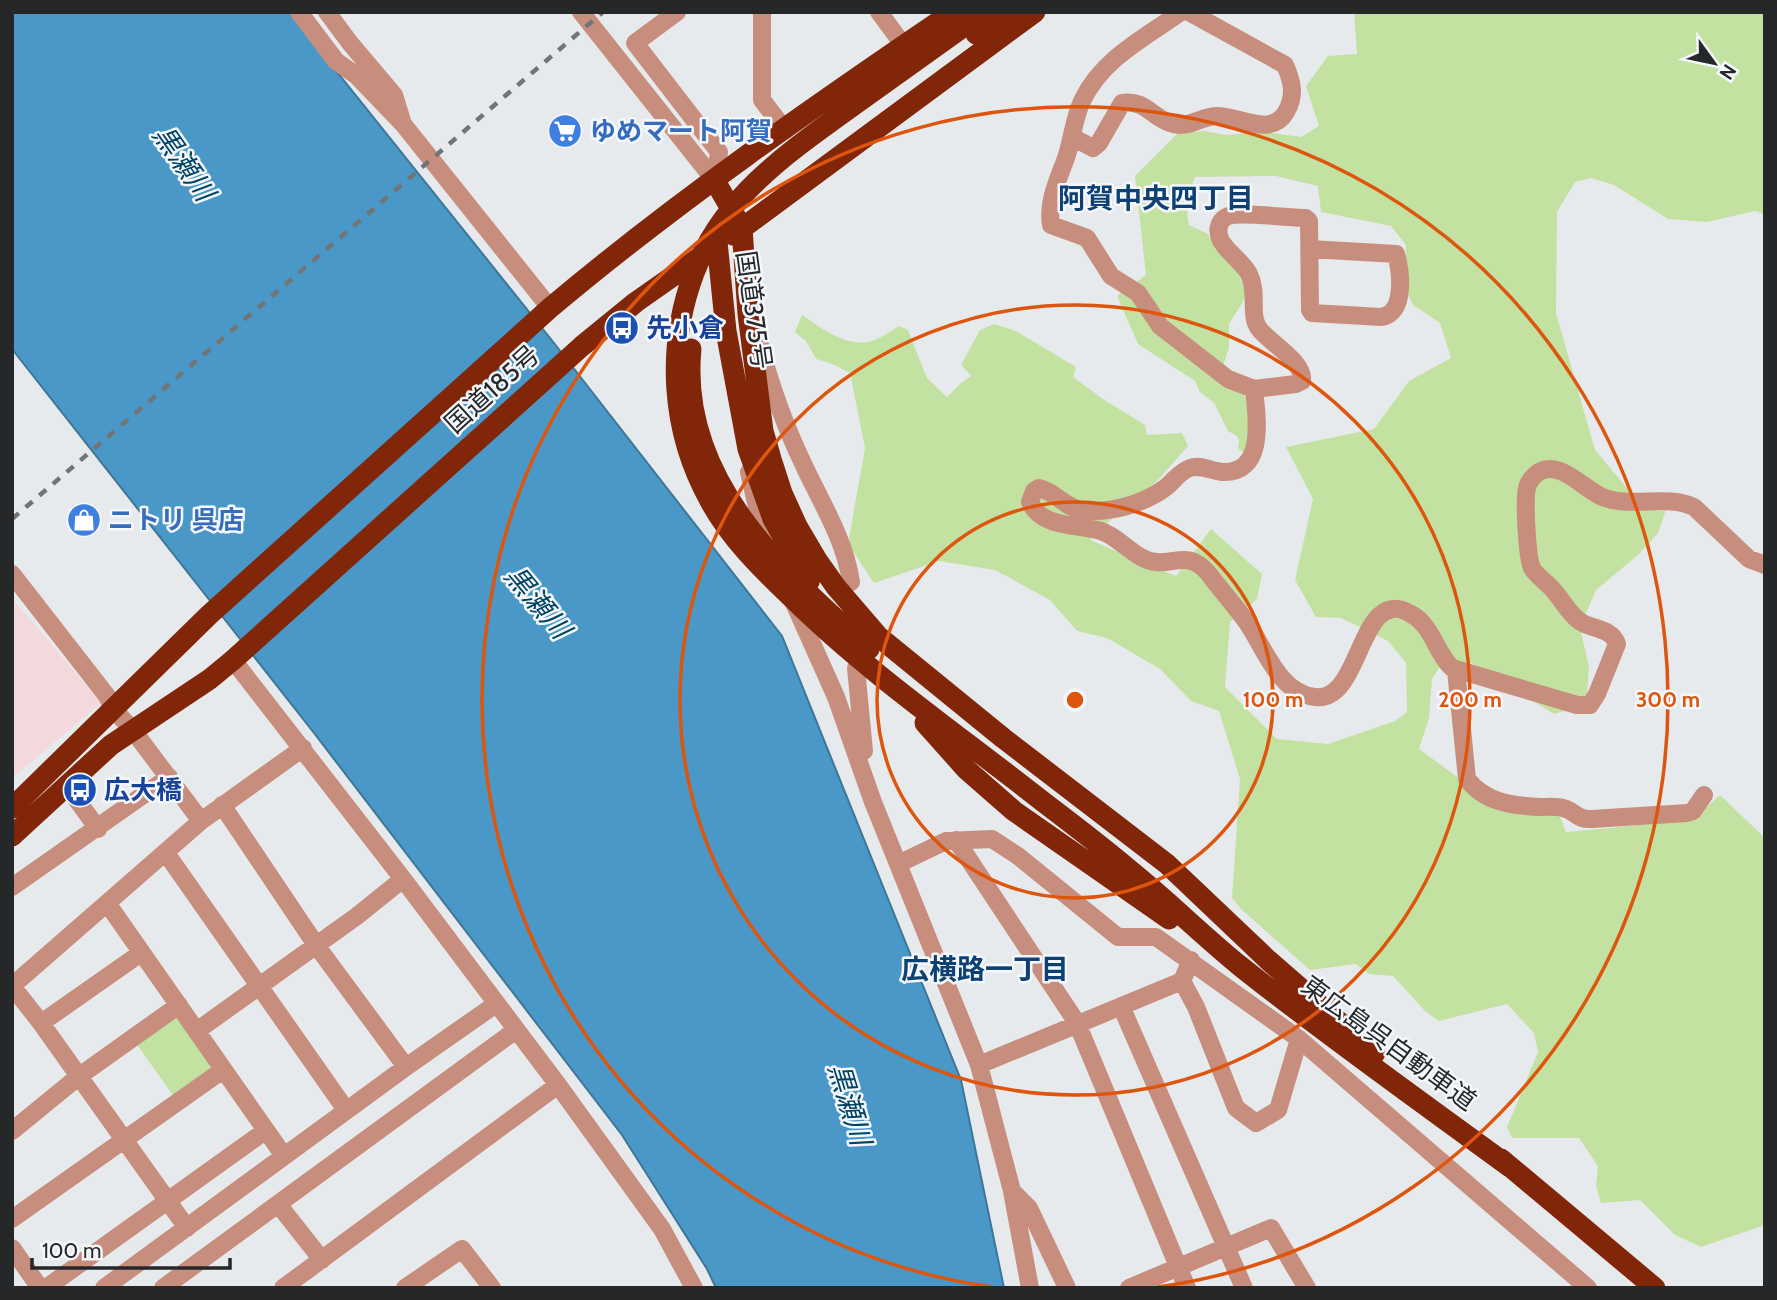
<svg xmlns="http://www.w3.org/2000/svg" width="1777" height="1300" viewBox="0 0 1777 1300" font-family="Cabin,'Noto Sans JP',sans-serif">
<style>
.education{fill:#f3d8dc}
.green{fill:#c3e2a2}
.water{fill:#4998c7;stroke:#3e7697;stroke-width:2}
.lines{fill:none;stroke-linecap:round;stroke-linejoin:round}
.minor{stroke:#c78e7e;stroke-width:18}
.highway{stroke:#822609;stroke-width:21}
.rail{stroke:#727476;stroke-width:4.5;stroke-dasharray:9 9;stroke-linecap:butt}
.ring{fill:none;stroke:#de560d;stroke-width:3.5}
.labels{text-anchor:middle;stroke-width:5;stroke-linejoin:round;paint-order:stroke}
.shop-label{font-size:26px;font-weight:bold;fill:#366cbe;stroke:#f4f7fb;text-anchor:start}
.street-label{font-size:26px;fill:#262728;stroke:#f4f7fb}
.transit-label{font-size:26px;font-weight:bold;fill:#164399;stroke:#f4f7fb;text-anchor:start}
.water-label{font-size:28px;font-style:italic;fill:#004464;stroke:#f4f7fb}
.neighbourhood-label{font-size:28px;font-weight:bold;fill:#0e4173;stroke:#f4f7fb}
.centre{fill:#de560d;stroke:#f4f7fb;stroke-width:3.5}
.ring-label{font-size:21px;text-anchor:middle;font-weight:bold;fill:#de560d;stroke:#f4f7fb;stroke-width:5;stroke-linejoin:round;paint-order:stroke}
</style>
<rect width="100%" height="100%" fill="#e7eaed"/>
<path class="education" d="M12,598L101,703L12,778Z"/>
<path class="green" d="M1354,12H1765V214L1755,211L1707,222L1668,219L1614,185L1591,178L1575,182L1557,212L1556,313L1595,450L1642,506L1666,510L1658,533L1638,555L1596,590L1580,627L1589,667L1587,693L1578,708L1554,714L1470,662L1441,665L1432,679L1429,718L1419,749L1467,784L1559,814L1566,832L1692,820L1720,795L1765,838V1225L1701,1247L1675,1235L1640,1200L1601,1203L1596,1186L1598,1166L1579,1138H1512L1507,1127L1538,1052L1534,1033L1507,1004L1439,1021L1426,1012L1393,976L1369,974L1356,964L1310,970L1242,910L1232,898L1240,779L1219,711L1191,701L1160,669L1107,638L1077,631L1050,600L995,570L939,561L874,583L848,544L865,448L850,373L830,363L816,359L806,341L795,332L802,315C821,328 850,350 874,340C883,337 891,331 899,326L908,330L927,378L947,397L961,383L971,376L961,365L980,330L994,324L1016,331L1076,367L1073,377L1103,399L1145,425L1147,435L1182,433L1188,446C1178,457 1168,469 1158,480C1136,501 1111,517 1090,540L1176,576L1211,529L1262,574L1257,599L1230,622L1225,687L1277,739L1328,744L1395,721L1407,712L1406,663L1388,641L1341,618L1316,617L1295,580L1313,499L1286,447L1374,429L1409,381L1451,358L1440,323L1413,305L1405,288L1406,245L1391,226L1321,212L1318,186L1276,176L1195,177C1189,193 1185,208 1189,225L1208,234L1215,249L1236,268L1247,295L1229,324V347L1223,366L1248,401L1250,434L1245,454L1238,448L1239,441L1237,436L1228,431L1214,403L1200,392L1195,381L1138,344L1117,296L1146,275L1135,176L1178,133L1204,131L1226,135L1264,132L1301,137L1319,126L1306,86L1328,56L1357,54Z
M179,1015L214,1064L213,1071L175,1098L135,1042Z"/>
<path class="water" d="M12,12H289L554,343L782,636L961,1080L1004,1288H716L707,1269L622,1135L314,733L12,349Z"/>
<g class="lines">
<path class="minor" d="M299,12L336,61L357,76L403,124L550,308
M327,12L350,43L394,95L402,121
M581,12L715,181
M677,12L635,43L719,152L715,181
M762,12V100L785,130
M879,12L904,46
M1181,12C1144,38 1102,59 1082,101C1074,118 1072,140 1066,158C1058,180 1047,202 1051,225L1087,238L1111,276L1138,293L1160,326L1228,379L1254,389C1257,418 1266,474 1222,472C1211,471 1200,464 1190,468C1180,471 1173,482 1165,488C1143,504 1109,514 1082,510C1065,508 1056,492 1039,488L1034,491L1030,502C1041,528 1077,524 1101,531C1120,537 1135,560 1156,562C1170,564 1184,555 1198,564C1207,569 1212,579 1219,587C1228,598 1237,609 1246,621C1264,646 1278,693 1315,697C1363,703 1358,583 1411,614C1433,626 1435,652 1452,668L1577,705H1590L1597,694L1617,644C1612,627 1590,630 1578,620C1568,612 1562,600 1554,591C1548,583 1537,577 1532,568C1527,557 1524,501 1527,488C1528,482 1534,475 1539,472C1561,459 1586,492 1605,498C1634,508 1667,494 1694,507L1749,559L1765,565
M1072,137L1093,148L1099,143L1122,103C1144,99 1152,117 1170,123C1187,130 1201,116 1217,116C1240,116 1271,138 1286,112C1296,95 1292,81 1285,65L1189,12
M759,341C770,386 787,431 807,472C825,509 845,542 851,582
M1254,389L1296,384L1302,381C1305,363 1271,343 1260,330C1248,316 1259,294 1249,274C1242,261 1228,253 1221,241C1217,233 1217,222 1226,217C1237,211 1290,218 1306,218L1309,221L1310,310L1312,313L1381,317C1406,314 1401,272 1396,254L1310,249
M749,472L766,547
M12,574L107,696L113,709L132,729L201,821
M794,603L836,697L873,802L979,1065L1012,1191L1030,1288
M233,660L403,879L558,1085L662,1229L694,1288
M856,668L864,751
M1456,670L1467,779C1485,803 1514,806 1541,807C1548,807 1556,806 1563,808C1576,811 1576,820 1592,819L1687,813L1693,811L1704,795
M67,786L98,829
M222,805L316,945L406,1067
M956,840L1077,1023L1187,1288
M166,853L346,1110
M898,864L946,841L992,839L1018,856L1118,937H1156L1299,1039L1588,1288
M12,887L169,777
M107,903L284,1156
M1191,960L1182,981L1196,1007L1236,1108L1256,1123L1278,1110L1299,1039
M12,986L201,821L303,748
M12,986L41,1023L187,1228
M1121,1006L1244,1288
M41,1023L141,953
M198,1030L357,916L403,879
M979,1065L1182,981
M12,1131L78,1077L179,1005
M1012,1191L1029,1208L1067,1288
M278,1204L322,1260
M12,1219L223,1070
M12,1248L40,1288
M46,1288L265,1131
M104,1288L406,1067L496,1004
M163,1288L516,1030
M283,1288L558,1085
M405,1288L462,1249L492,1288
M1129,1288L1271,1228L1307,1288"/>
<path class="highway" d="M984,12C941,43 897,74 854,105C789,152 724,195 694,273C666,348 671,431 710,501C730,538 761,568 791,597C869,674 960,736 1046,804C1075,826 1104,848 1132,872C1169,902 1203,936 1240,966C1328,1036 1420,1101 1510,1167
M976,34L1006,12
M715,181L742,228L748,314L763,431L771,459L782,493L797,526L817,560L836,587L879,637L1003,738L1167,864L1268,960L1375,1053
M716,232L726,331L748,449L773,519L809,582
M733,235L1035,12
M691,349C678,479 781,570 869,649
M925,723L966,769L1014,811L1169,919
M12,808L209,615L550,308C676,202 816,105 953,12
M12,836L111,745L210,679L233,660L582,346L636,302L703,255
M1501,1159L1655,1288"/>
<path class="rail" d="M12,519L603,12"/>
</g>
<g class="ring">
<circle cx="1075" cy="700" r="198"/>
<circle cx="1075" cy="700" r="395"/>
<path d="M992 1287A593 593 0 1 1 1158 1287"/>
</g>
<defs>
<g id="supermarket-disc" transform="scale(1.75)"><circle r="9.5" fill="#3f7fe0" stroke="#f4f7fb"/><path d="M-6-5.5h2.5l.6 2H6L4.5 2H-2.5L-4.4-4H-6ZM-1.5 3.2a1.3 1.3 0 1 0 .1 0ZM3 3.2a1.3 1.3 0 1 0 .1 0Z" fill="#fff"/></g>
<g id="bus-disc" transform="scale(1.75)"><circle r="9.5" fill="#1a4fb4" stroke="#f4f7fb"/><path d="M-5-6H5V4H4V6H2V4H-2V6H-4V4H-5ZM-3.5-4V0h7V-4ZM-3.5 1.2v1.5H-2V1.2ZM2 1.2v1.5H3.5V1.2Z" fill="#fff"/></g>
<g id="shop-disc" transform="scale(1.75)"><circle r="9.5" fill="#3f7fe0" stroke="#f4f7fb"/><path d="M-5-2.5h2.3a2.7 3.5 0 0 1 5.4 0H5L5.5 6h-11ZM-1.5-2.5h3a1.5 2.3 0 0 0-3 0Z" fill="#fff"/></g>
</defs>
<g fill-rule="evenodd">
<use href="#supermarket-disc" x="565" y="131"/>
<use href="#bus-disc" x="622" y="328"/>
<use href="#shop-disc" x="84" y="520"/>
<use href="#bus-disc" x="80" y="790"/>
</g>
<g class="labels">
<g class="shop-label">
<text x="590" y="140">ゆめマート阿賀</text>
<text x="108" y="529">ニトリ 呉店</text>
</g>
<g class="street-label">
<text transform="translate(754 310) rotate(82)" y="9">国道375号</text>
<text transform="translate(492 389) rotate(-42)" y="9">国道185号</text>
<text transform="translate(1389 1043) rotate(36)" y="9">東広島呉自動車道</text>
</g>
<g class="transit-label">
<text x="646" y="337">先小倉</text>
<text x="104" y="799">広大橋</text>
</g>
<g class="water-label">
<text transform="translate(184 163) rotate(55)" y="10">黒瀬川</text>
<text transform="translate(538 602) rotate(50)" y="10">黒瀬川</text>
<text transform="translate(850 1104) rotate(73)" y="10">黒瀬川</text>
</g>
<g class="neighbourhood-label">
<text x="1156" y="208">阿賀中央四丁目</text>
<text x="985" y="979">広横路一丁目</text>
</g>
</g>
<circle cx="1075" cy="700" r="10" class="centre"/>
<g class="ring-label">
<text x="1273" y="707">100 m</text>
<text x="1470" y="707">200 m</text>
<text x="1668" y="707">300 m</text>
</g>
<rect width="1777" height="1300" fill="none" stroke="#262728" stroke-width="28"/>
<g transform="translate(1714 63) rotate(123)" stroke="#f4f7fb" stroke-width="5" paint-order="stroke">
<path d="M0-5L12 26L0 18L-12 26Z" fill="#262728"/>
<text y="-10" font-size="19" font-weight="bold" text-anchor="middle" fill="#262728">N</text>
</g>
<path d="M32 1258v10h198v-10" fill="none" stroke="#262728" stroke-width="3.5"/>
<text x="42" y="1258" font-size="21" fill="#262728" stroke="#f4f7fb" stroke-width="5" paint-order="stroke">100 m</text>
</svg>
